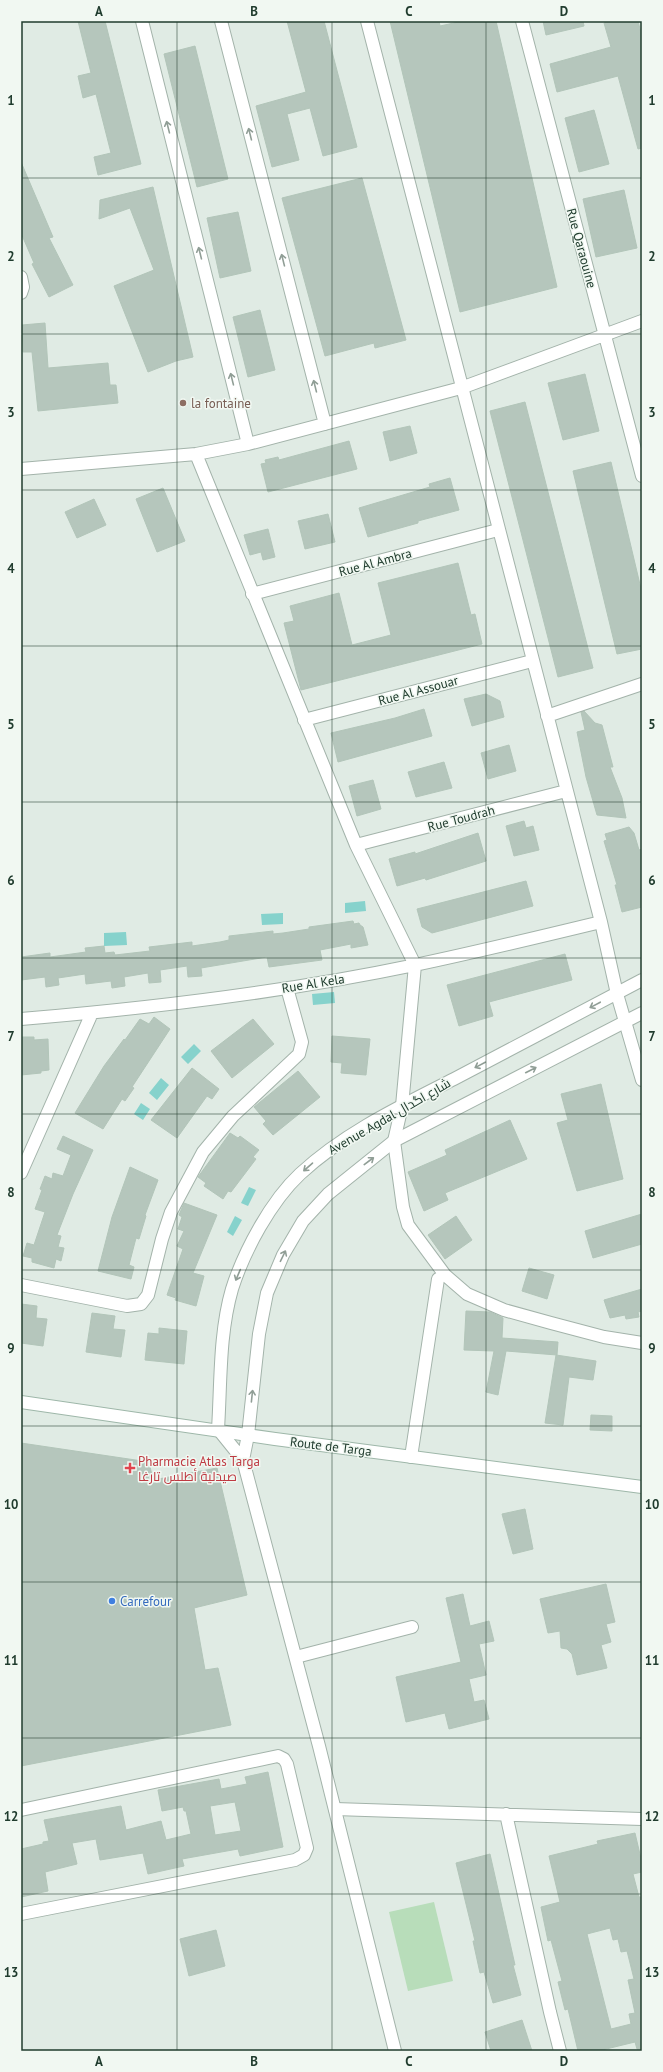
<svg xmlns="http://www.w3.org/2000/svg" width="663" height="2072" viewBox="0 0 663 2072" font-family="'PT Sans',Cairo,sans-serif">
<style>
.green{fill:#b8ddba}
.water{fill:#86d2cc}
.building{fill:#b5c6bc;stroke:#b2c5b9;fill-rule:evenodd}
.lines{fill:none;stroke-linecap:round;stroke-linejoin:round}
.minor-casing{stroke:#a3b3aa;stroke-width:14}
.tertiary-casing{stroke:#a3b3aa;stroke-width:14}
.secondary-casing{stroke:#9eb7a9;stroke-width:14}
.minor{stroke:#fff;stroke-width:12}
.tertiary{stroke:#fff;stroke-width:12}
.secondary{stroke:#fff;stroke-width:12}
.oneway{stroke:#909e96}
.grid{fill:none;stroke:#203c2e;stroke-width:1;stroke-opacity:0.55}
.education-dot{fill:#8d6e63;stroke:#f1f8f2;stroke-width:1.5}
.health-dot{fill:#e0444e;stroke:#f1f8f2;stroke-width:1.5}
.shop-dot{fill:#3f7fe0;stroke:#f1f8f2;stroke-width:1.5}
.labels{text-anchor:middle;stroke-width:3;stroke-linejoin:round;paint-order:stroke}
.street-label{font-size:13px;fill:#203c2e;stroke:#f1f8f2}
.education-label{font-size:13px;fill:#785e54;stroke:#f1f8f2;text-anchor:start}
.health-label{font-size:13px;fill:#be3a42;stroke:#f1f8f2;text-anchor:start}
.shop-label{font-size:13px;fill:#366cbe;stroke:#f1f8f2;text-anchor:start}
.neatline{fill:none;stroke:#203c2e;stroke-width:1.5}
.grid-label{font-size:13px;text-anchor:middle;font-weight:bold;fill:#203c2e}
</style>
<rect width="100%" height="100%" fill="#e0ebe4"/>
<path class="green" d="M434,1902L453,1981L408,1991L389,1912Z"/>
<path class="water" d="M365,901L366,911L345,913V903Z
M283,913V924L262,925L261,914Z
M126,932L127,945L104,946V933Z
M334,992L335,1003L313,1005L312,994Z
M194,1044L201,1051L188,1064L181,1057Z
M161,1078L169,1085L157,1100L149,1093Z
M141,1103L150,1109L143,1120L134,1114Z
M249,1187L256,1190L248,1206L241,1203Z
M235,1216L242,1220L233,1236L227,1232Z"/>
<path class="building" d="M78,21H105L141,164L98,175L94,157L111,153L96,94L83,98L78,76L91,73Z
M287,21H324L357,147L323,156L310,108L287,114L299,160L272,167L256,106L306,92Z
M390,21H439L440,26L463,21H496L557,287L460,312Z
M543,21H583L584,26L546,35Z
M611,21H638L642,37V148L638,149L618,76L557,92L550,64L611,47L604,23Z
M195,46L228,179L197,187L164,54Z
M594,110L609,164L579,172L565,118Z
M21,162L53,237L49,238L73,285L49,297L32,264L34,263L21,233Z
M362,178L406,340L375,348L374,343L325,356L282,198Z
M153,187L193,357L176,361L148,372L114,286L154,270L130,208L99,219L100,200Z
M624,190L637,248L596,257L583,199Z
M238,212L251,271L220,278L207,218Z
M260,310L275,370L248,377L233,317Z
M45,323L48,368L108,363L110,385H116L118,403L38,411L32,352H23L22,325Z
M585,374L599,431L563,440L548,383Z
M525,402L593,668L558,677L490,411Z
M410,426L417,453L390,461L383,432Z
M349,441L357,469L268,492L261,464L266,463L265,460L278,457L279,460Z
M611,462L642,593V649L617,654L573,471Z
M450,478L459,510L418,521V523L368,537L359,508L430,487L429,484Z
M163,488L185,541L157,552L136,499Z
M94,499L106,525L77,538L65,512Z
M328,514L335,542L305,549L298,521Z
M268,529L275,557L263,560L261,552L250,555L244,535Z
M458,563L471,615L475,614L482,644L301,690L284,623L294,621L290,606L339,593L352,645L391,635L378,583Z
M486,694L500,701L504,717L472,726L464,699Z
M424,709L432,736L338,762L331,733L395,718Z
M584,711L595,723L602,725L613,767H610L622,798L626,818L597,815L586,777L577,732L585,730L581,712Z
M509,745L516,771L488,779L481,753Z
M444,762L452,788L416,797L408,772Z
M373,780L381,809L357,816L349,786Z
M524,821L526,828L533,826L539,850L514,856L506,826Z
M629,827L634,833L639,850L642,849V907L622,912L615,885H617L604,841L607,840L605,834Z
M478,833L486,861L426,880L425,878L397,886L389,859L415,852V854Z
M526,881L533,906L432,933L422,927L417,909Z
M353,921L354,924L359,923L360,925L363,927L368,945L351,948V944L320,950L322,960L269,967L267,957L201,968L202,976L188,977L187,966L160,970L161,982L149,983L148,973L124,977L125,986L112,988L111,981L86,984L85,974L58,978L59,985L46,987L45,977L21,980V957L50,953V957L86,952L85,948L104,946L105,953L114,952L115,955L150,951L149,947L192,942V946L220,942L229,940V936L273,931V934L283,933L309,929V927Z
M565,954L572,980L489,1002L493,1016L459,1026L447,985Z
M154,1017L170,1029L132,1087L134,1088L125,1101L122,1099L103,1129L75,1113L104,1066L124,1039L125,1040L140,1019L149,1024Z
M253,1019L274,1044L232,1078L211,1051Z
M332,1036L370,1039L366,1075L341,1073L342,1063L331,1062Z
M21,1037H34V1040L48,1039L49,1070L41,1071V1073L21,1075Z
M192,1068L219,1089L212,1099L207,1096L177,1138L151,1120Z
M298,1071L320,1097L273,1135L263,1124L266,1121L254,1107Z
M601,1084L623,1179L577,1191L557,1123L568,1120L561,1094Z
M510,1120L527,1159L445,1193L448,1200L424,1211L408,1172L447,1155L445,1150Z
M230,1133L238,1138L240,1136L259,1150L253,1157L256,1159L231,1192L228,1191L223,1199L204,1186L206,1183L198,1177Z
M63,1136L93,1150L73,1194L57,1235L61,1236L58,1247L64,1248L61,1261L56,1259L54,1268L32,1262V1258L23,1256L27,1243L34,1245L45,1212L35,1209L42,1190L40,1189L45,1176L52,1179L53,1173L63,1176L71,1155L57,1149Z
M130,1167L158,1180L145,1215L146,1216L139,1239L136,1238L129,1265L134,1267L131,1279L98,1271L112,1217Z
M184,1203L217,1215L193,1273L204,1276L196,1306L175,1300L176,1298L167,1295L183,1249L177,1246L184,1231L178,1229L182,1217L179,1215Z
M642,1214V1244L593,1258L585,1231Z
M456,1216L472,1240L445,1259L428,1235Z
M529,1268L554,1275L547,1299L522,1291Z
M642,1289V1311L638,1312L639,1317L626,1319L625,1315L610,1318L604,1300Z
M21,1304L37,1306L36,1318L47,1319L43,1346L21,1343Z
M466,1311L490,1312L503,1318L502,1338L558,1342L557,1355L506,1351L498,1395L486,1392L494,1351L464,1350Z
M92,1313L115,1316L113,1329L125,1330L121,1357L86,1352Z
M159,1328L187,1331L184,1364L145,1360L148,1333L159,1334Z
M556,1355L596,1361L593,1380L569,1377L563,1425L545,1423Z
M591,1415L612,1416V1431L590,1430Z
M21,1443L149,1462L153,1480L217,1468L247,1595L194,1608L205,1670L218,1668L231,1725L21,1766Z
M525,1509L533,1549L513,1554L502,1514Z
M606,1584L615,1622L606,1624L611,1642L601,1645L607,1668L577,1675L572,1654L567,1649L561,1648L560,1631L548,1633L540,1599Z
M463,1594L470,1626L489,1621L494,1641L479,1644L486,1675L469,1679L474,1702L484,1700L489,1719L449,1729L445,1713L406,1722L396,1677L461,1662L446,1598Z
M268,1772L283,1847L240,1856L238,1849L182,1859L184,1866L148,1874L143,1853L100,1860L96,1839L72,1843L77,1864L45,1872L48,1891L21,1897V1849L43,1844V1842L49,1841L44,1820L121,1806L126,1830L161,1821L166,1840L191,1834L186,1811H184L183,1807L162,1811L158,1790L219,1779L221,1789L247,1784L245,1777ZM235,1802L241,1831L215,1835L210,1806Z
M635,1833L642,1863V1872L633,1874L639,1897H642V2049H637L635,2042L598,2051H578L568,2009L565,2010L558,1982L562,1981L551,1940L548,1941L541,1907L560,1902L549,1856L598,1844L597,1841ZM610,1928L613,1940L618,1939L621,1952L627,1951L634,1979L628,1980L635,2013L629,2014L631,2024L611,2029L587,1934Z
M490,1854L515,1965H513L521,1995L493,2003L484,1972L480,1973L473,1941H475L456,1863Z
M216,1930L225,1966L189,1976L180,1939Z
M522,2020L532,2051H491L485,2032Z"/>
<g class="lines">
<g class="minor-casing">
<path id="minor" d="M142,21L248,444
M221,21L325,424
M367,21L601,922L617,994L642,1080
M522,21L642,476
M21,277L23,287L21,293
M196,454L356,845L415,965L402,1106L394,1141L403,1207L408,1225L445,1275L467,1294L504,1310L551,1323L604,1337L642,1343
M21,469L196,454L248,444L461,388L642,321
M252,594L498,530
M547,716L642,684
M304,720L532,661
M356,845L566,791
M21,1019C153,1008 286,992 415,965C477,952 539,937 601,922
M21,1173L92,1013
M21,1285L127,1306L141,1304L148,1295L162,1239L171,1212L203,1152L233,1116L299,1054L302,1042L287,988
M411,1457L438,1279
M296,1657L412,1627
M335,1809L642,1819
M21,1810L278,1756L284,1759L287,1764L307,1848L304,1855L295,1860L21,1914
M506,1814L550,2012L560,2051"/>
</g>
<g class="tertiary-casing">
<path id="tertiary" d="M243,1460L218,1429C221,1383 219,1334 232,1289C244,1251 271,1201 300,1174C344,1133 401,1106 454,1079C517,1046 579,1013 642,980
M395,2051L319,1746L243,1460L248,1435L259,1334L267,1293L283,1255L303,1221L328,1194L394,1141L642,1013"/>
</g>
<g class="secondary-casing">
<path id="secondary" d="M21,1402L275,1439L642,1487"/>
</g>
<use href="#minor" class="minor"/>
<use href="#tertiary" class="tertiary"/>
<use href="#secondary" class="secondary"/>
</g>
<defs><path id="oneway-shaft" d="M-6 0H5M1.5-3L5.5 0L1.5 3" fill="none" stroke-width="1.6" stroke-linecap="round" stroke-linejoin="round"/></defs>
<g class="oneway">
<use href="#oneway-shaft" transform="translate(168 127) rotate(-104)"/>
<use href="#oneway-shaft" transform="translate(250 134) rotate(-104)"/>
<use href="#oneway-shaft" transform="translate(200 253) rotate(-104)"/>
<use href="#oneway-shaft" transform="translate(283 260) rotate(-104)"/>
<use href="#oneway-shaft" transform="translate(232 379) rotate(-104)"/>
<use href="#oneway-shaft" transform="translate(315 386) rotate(-104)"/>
<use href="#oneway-shaft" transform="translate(595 1005) rotate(152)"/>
<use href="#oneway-shaft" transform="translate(480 1065) rotate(152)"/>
<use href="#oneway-shaft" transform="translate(531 1070) rotate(-27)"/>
<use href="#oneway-shaft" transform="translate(369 1161) rotate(-37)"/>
<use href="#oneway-shaft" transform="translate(308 1167) rotate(139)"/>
<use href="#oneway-shaft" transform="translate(283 1256) rotate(-64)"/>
<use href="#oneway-shaft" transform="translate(238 1275) rotate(113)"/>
<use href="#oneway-shaft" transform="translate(252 1396) rotate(-84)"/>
</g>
<path class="grid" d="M177,21V2051M332,21V2051M486,21V2051M21,178H642M21,334H642M21,490H642M21,646H642M21,802H642M21,958H642M21,1114H642M21,1270H642M21,1426H642M21,1582H642M21,1738H642M21,1894H642"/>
<circle class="education-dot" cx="183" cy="403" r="4"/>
<path class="health-dot" d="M128 1462h4v4h4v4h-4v4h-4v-4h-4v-4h4z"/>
<circle class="shop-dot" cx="112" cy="1601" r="4"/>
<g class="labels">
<g class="street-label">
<text transform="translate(582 248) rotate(75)" y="5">Rue Qaraouine</text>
<text transform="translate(375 562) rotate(-15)" y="5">Rue Al Ambra</text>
<text transform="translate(418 690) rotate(-15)" y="5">Rue Al Assouar</text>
<text transform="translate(461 818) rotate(-15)" y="5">Rue Toudrah</text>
<text transform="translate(313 983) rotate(-9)" y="5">Rue Al Kela</text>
<text transform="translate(389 1116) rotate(-30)" y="5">Avenue Agdal شارع اگدال</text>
<text transform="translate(331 1446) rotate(7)" y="5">Route de Targa</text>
</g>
<g class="education-label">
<text x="191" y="408">la fontaine</text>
</g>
<g class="health-label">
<text x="138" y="1466">Pharmacie Atlas Targa<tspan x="138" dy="15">صيدلية أطلس تارغا</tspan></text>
</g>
<g class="shop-label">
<text x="120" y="1606">Carrefour</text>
</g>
</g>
<rect width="663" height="2072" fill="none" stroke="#f1f8f2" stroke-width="44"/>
<rect x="22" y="22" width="619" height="2028" class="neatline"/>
<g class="grid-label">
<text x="99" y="16">A</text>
<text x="254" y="16">B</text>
<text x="409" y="16">C</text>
<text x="564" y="16">D</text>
<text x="11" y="105">1</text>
<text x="652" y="105">1</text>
<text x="11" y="261">2</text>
<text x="652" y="261">2</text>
<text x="11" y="417">3</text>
<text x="652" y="417">3</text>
<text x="11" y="573">4</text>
<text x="652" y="573">4</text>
<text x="11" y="729">5</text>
<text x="652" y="729">5</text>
<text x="11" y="885">6</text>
<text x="652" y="885">6</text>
<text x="11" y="1041">7</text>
<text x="652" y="1041">7</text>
<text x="11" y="1197">8</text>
<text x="652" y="1197">8</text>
<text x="11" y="1353">9</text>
<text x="652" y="1353">9</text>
<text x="11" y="1509">10</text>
<text x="652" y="1509">10</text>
<text x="11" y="1665">11</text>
<text x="652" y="1665">11</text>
<text x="11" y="1821">12</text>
<text x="652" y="1821">12</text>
<text x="11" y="1977">13</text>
<text x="652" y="1977">13</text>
<text x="99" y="2066">A</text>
<text x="254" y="2066">B</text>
<text x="409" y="2066">C</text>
<text x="564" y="2066">D</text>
</g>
</svg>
